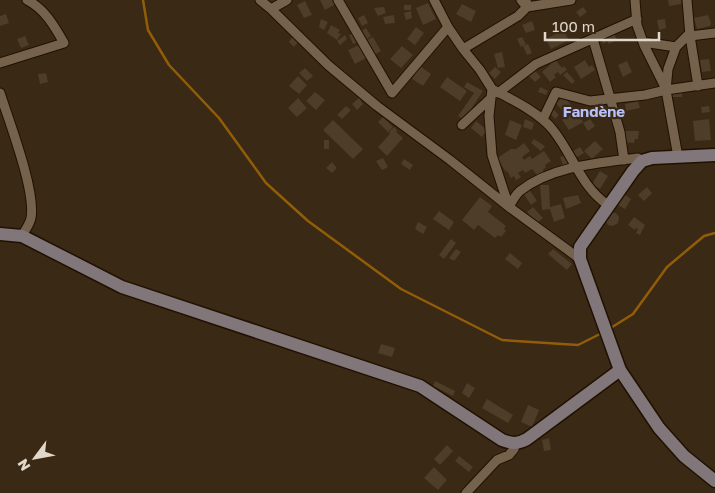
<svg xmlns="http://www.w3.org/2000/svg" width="715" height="493" viewBox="0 0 715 493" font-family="'Golos Text',sans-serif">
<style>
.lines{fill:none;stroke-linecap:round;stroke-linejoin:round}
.stream{stroke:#915d08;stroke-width:2.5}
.building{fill:#4e3d28}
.street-casing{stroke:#201101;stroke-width:11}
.secondary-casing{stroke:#201101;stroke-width:15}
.street{stroke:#75624d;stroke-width:9}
.secondary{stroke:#81777b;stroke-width:12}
.labels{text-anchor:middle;stroke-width:4.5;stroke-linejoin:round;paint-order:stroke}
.quarter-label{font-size:15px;font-weight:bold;fill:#b8c0f9;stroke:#392915}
</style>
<rect width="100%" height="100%" fill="#392915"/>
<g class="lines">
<path class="stream" d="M143,0L148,30L169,65L219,118L266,183L308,221L401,289L502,340L578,345L602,333
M609,329L633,314L667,267L704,236L715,233"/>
</g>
<path class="building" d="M320,0H334L336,4L325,10Z
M668,0H681V4L669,6Z
M305,1L312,15L304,18L297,5Z
M428,3L436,19L423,25L416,8Z
M462,4L476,11L471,22L456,14Z
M404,5H411V10H404Z
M384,7L386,13L378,16L374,8Z
M583,7L587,12L580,17L576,12Z
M411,11L412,18L406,20L404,13Z
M6,14L9,23L0,26V16Z
M364,15L368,23L362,26L358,18Z
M394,15L395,23L385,24L383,17Z
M708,15L711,23L710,26L697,29L694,18Z
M321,19L328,22L324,30L319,27Z
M665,19L666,28L659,30L657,20Z
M532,21L535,30L526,33L522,25Z
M331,25L340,30L338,33L341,34L337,40L327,33Z
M416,27L424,33L415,45L407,39Z
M366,28L371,36L365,41L360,32Z
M563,30L569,40L551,49L546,39Z
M355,33L359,42L353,44L349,35Z
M614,33L617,40L609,44L607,41L603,44L601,39Z
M345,35L347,39L340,45L337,41Z
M25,36L29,45L21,48L17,39Z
M293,36L299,41L294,47L289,42Z
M373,37L381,51L374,55L365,41Z
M522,37L526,44L521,47L517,39Z
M528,44L532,53L527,55L523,46Z
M359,45L366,58L355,64L348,50Z
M402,46L413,55L401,68L390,59Z
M502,52L505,67L498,68L494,54Z
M554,58L562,68L564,66L567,70L560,75L558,72L554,75L556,77L550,82L542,72L551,64L549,61Z
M709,59L711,71L702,72L700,60Z
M585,60L589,67L592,65L595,70L581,79L574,67Z
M627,61L632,72L623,77L618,65Z
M420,66L431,74L423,86L412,79Z
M495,67L501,72L495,79L489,73Z
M305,68L313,76L307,81L299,73Z
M535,71L541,77L535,82L529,76Z
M567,72L575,81L572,84L563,75Z
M46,73L48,82L40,84L38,74Z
M298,76L307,85L299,94L289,86Z
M447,77L467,91L460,101L440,87Z
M467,82L483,91L464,120L458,116L474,93L464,87Z
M540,87L548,91L546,95L538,92Z
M315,92L325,100L316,110L306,101Z
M682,92V97H672V93Z
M564,96L571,105L563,112L556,103Z
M298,98L307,108L297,117L288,108Z
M359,98L363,104L357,110L352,104Z
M638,101L640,108L626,111L625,104Z
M346,106L351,110L342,119L337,115Z
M709,106L710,112L702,113L701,107Z
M553,109L559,115L555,119L549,112Z
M576,111L583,122L569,130L562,120Z
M383,117L393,127L388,132L378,122Z
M525,119L534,123L532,130L523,127Z
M590,119L595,126L588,131L583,123Z
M709,119L711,140L695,141L693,121Z
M333,120L363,149L353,159L323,130Z
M510,120L522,125L516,140L505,135Z
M476,121L487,130L482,137L471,128Z
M394,127L397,130L396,132L403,138L387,156L378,147L390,134L389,132Z
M623,131H639L638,139H635L634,143L622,142Z
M534,139L545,146L541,151L531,143Z
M324,140H329V149H324Z
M595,141L603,149L592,159L584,151Z
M524,143L530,151L522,157L524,160L530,156L532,159L544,151L551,161L545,165L546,167L543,170L544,172L538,176L532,169L525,173L523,170L518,173L521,177L516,180L514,176L511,178L507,171L506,172L497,158L511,149H516Z
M580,147L584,153L577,157L573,151Z
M566,155L570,166L564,168L560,157Z
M383,158L388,167L382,170L376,161Z
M404,159L413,165L410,170L401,164Z
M332,162L337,168L332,173L326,168Z
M600,171L608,176L600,189L592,184Z
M540,185H549L550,207L561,204L565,218L554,222L550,209L542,210Z
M647,187L652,193L644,201L638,195Z
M529,189L537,201L531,205L523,193Z
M622,193L631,199L625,209L616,204Z
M578,195L581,203L566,209L563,198Z
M480,197L492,206L488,212L506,226L504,229L506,231L501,237L498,235L495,238L478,225L474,230L462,220Z
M533,207L543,218L537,223L527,212Z
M439,211L454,222L449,230L433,219Z
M610,212L616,213L619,217L618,223L613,226L608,225L605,220Z
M634,217L645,225L640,235L636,233L638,229L636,228L635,230L628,225Z
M418,222L427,227L423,234L415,229Z
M451,239L456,243L444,259L439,255Z
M456,249L461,252L454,261L449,258Z
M553,249L572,264L567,270L548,254Z
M510,253L522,263L518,269L505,259Z
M381,344L395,348L392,357L378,353Z
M435,381L455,391L453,396L433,386Z
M467,383L475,388L469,398L462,393Z
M487,399L513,415L508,423L482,408Z
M528,405L539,410L532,427L521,422Z
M549,438L551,450L544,451L542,440Z
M447,445L453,451L440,465L434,459Z
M459,456L473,467L469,472L455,461Z
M434,467L447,480L438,490L424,478Z"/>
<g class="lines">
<g class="street-casing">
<path id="street" d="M260,0L271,9L328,65L377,106L450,160L509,207L580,259
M338,0L392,93L448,27
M434,0L448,27L463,49
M635,0L637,25L644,45L666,89
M687,0L690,36L698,86
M527,3V7L571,0
M271,9L287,0
M690,33L676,47L668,69L666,90L715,83
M690,36L715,33
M593,39L620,132L624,160
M643,42L676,47
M0,63L64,43C55,27 45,9 27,0
M492,89L480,70L463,49L518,16L527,7L521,0
M0,93C9,121 36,191 31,218C30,224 25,230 22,236
M498,93L536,64L637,19
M543,119L556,92L590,101L645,95L666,90L678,157
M462,125L491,98
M608,205C581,187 573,155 553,130C540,113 511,99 492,89L489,116L492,155L509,207C512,202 515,195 520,191C552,166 598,163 638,158L642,161
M466,493L497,460L509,455L514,449L515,444"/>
</g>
<g class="secondary-casing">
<path id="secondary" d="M715,155L652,158L642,161L633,171L580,247V259L620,370L659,428L684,456L715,481
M0,234L22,236L122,287L420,386L502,440C512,444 518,444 527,439L620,370"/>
</g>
<use href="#street" class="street"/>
<use href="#secondary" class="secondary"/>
</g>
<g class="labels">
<g class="quarter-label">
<text x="594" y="117">Fandène</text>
</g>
</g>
<g transform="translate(35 458) rotate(238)" stroke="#392915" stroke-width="4" paint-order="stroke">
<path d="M0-4L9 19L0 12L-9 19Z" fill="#e2d7cb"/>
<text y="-8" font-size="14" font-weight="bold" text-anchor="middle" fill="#e2d7cb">N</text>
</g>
<path d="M545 32v8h114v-8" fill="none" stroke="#e2d7cb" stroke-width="2.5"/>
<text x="552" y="32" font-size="15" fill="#e2d7cb" stroke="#392915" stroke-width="4" paint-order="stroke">100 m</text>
</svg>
